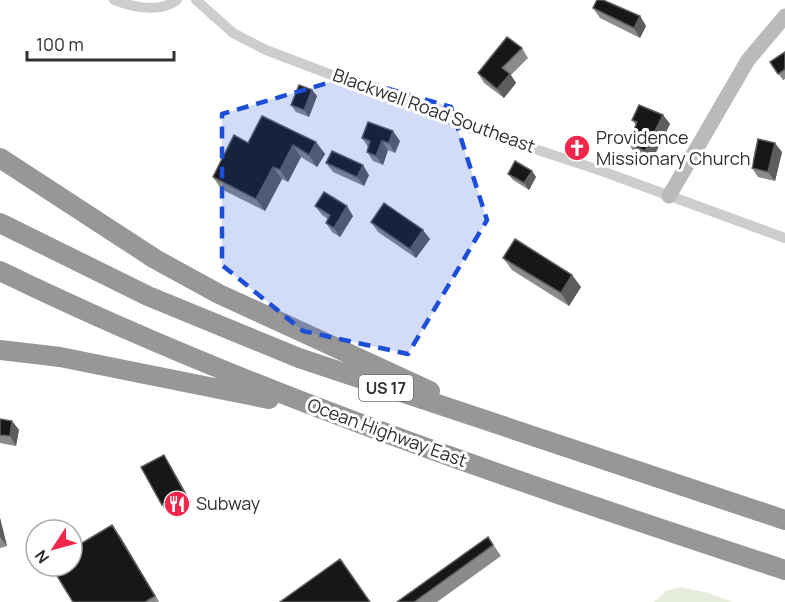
<svg xmlns="http://www.w3.org/2000/svg" width="785" height="602" viewBox="0 0 785 602" font-family="Manrope,sans-serif">
<style>
.green{fill:#e8eedd}
.lines{fill:none;stroke-linecap:round;stroke-linejoin:round}
.street{stroke:#cdcdcd;stroke-width:10}
.secondary{stroke:#bababa;stroke-width:15}
.highway{stroke:#979797;stroke-width:20}
.wall{fill:#8b8b8b}
.shaded-wall{fill:#5d5d5d}
.building{fill:#171717;stroke:#5d5d5d;stroke-width:1.5}
.marked{fill:#1d4ed8;fill-opacity:0.2;stroke:#1d4ed8;stroke-width:4.5;stroke-dasharray:12 8;stroke-linejoin:round}
.labels{text-anchor:middle;stroke-width:6;stroke-linejoin:round;paint-order:stroke}
.shield{fill:#fff;stroke:#6e6e6e;stroke-width:1.5}
.shield-label{font-size:16px;font-weight:bold;fill:#303030}
.street-label{font-size:18px;fill:#303030;stroke:#fff}
.poi-label{font-size:18px;fill:#303030;stroke:#fff;text-anchor:start}
</style>
<rect width="100%" height="100%" fill="#fff"/>
<path class="green" d="M680,587L709,593L733,602H654L666,591Z"/>
<g class="lines">
<path class="street" d="M114,0C133,7 160,13 177,0
M196,0L233,33L266,50L474,129L599,170L785,238"/>
<path class="secondary" d="M669,196L748,60L785,16"/>
<path class="highway" d="M0,158L155,259L219,294L430,391
M0,223L148,296L299,358L785,520
M0,271C252,394 519,482 785,570
M0,350L60,357L269,399"/>
</g>
<path class="wall" d="M593,8L640,16L646,26L640,38L600,18Z
M522,48L528,58L511,75L516,83L504,98L484,83L478,73Z
M785,52V79L783,80L770,62Z
M312,90L317,96L309,117L296,112L291,105Z
M663,115L670,124L652,160L635,154L629,144L636,125L632,120Z
M362,138L400,141L395,153L388,150L383,165L373,161L367,152L368,147Z
M316,142L325,154L317,167L301,157L288,182L282,179L265,211L221,189L213,177L248,143Z
M782,152L775,181L758,177L752,168Z
M326,163L369,175L364,186L333,172Z
M532,171L536,177L529,190L513,180L508,174Z
M315,206L353,216L340,237L332,232L326,223L328,219L322,215Z
M371,222L430,239L416,258L378,232Z
M503,258L572,275L581,287L569,306L512,270Z
M0,419L12,421L19,430L16,446L0,443Z
M170,465L191,502L168,514L162,505Z
M0,518L7,546L0,548Z
M112,525L121,538L159,602H73Z
M488,537L501,556L437,602H397Z"/>
<path class="shaded-wall" d="M640,16L646,26L640,38L634,28Z
M510,74L516,83L504,98L497,89Z
M312,90L317,96L309,117L304,110Z
M663,115L670,124L652,160L645,151Z
M393,131L400,141L395,153L389,143Z
M382,141L388,150L383,165L376,156Z
M316,142L325,154L317,167L309,155Z
M775,143L782,152L775,181L768,172Z
M293,145L301,157L288,182L280,170Z
M363,165L369,175L364,186L357,177Z
M273,167L282,179L265,211L256,199Z
M532,171L536,177L529,190L524,183Z
M347,206L353,216L340,237L334,228Z
M423,230L430,239L416,258L410,249Z
M572,275L581,287L569,306L561,293Z
M12,421L19,430L16,446L10,436Z
M164,455L170,465L191,502L184,492Z
M0,518L7,546L0,537Z
M112,525L121,538L159,602L155,596Z"/>
<path class="building" d="M597,0H603L640,16L634,28L593,8Z
M507,37L522,48L502,68L510,74L497,89L478,73Z
M785,52V69L778,74L770,62Z
M299,85L312,90L304,110L291,105Z
M639,105L663,115L645,151L629,144L637,122L632,120Z
M262,116L316,142L309,155L293,145L280,170L273,167L256,199L213,177L234,135L248,143Z
M368,122L393,131L389,143L382,141L376,156L367,152L370,141L362,138Z
M758,139L775,143L768,172L752,168Z
M332,151L363,165L357,177L326,163Z
M515,161L532,171L524,183L508,174Z
M324,192L347,206L334,228L326,223L330,215L315,206Z
M384,203L423,230L410,249L371,222Z
M515,239L572,275L561,293L503,258Z
M0,419L12,421L10,436L0,435Z
M164,455L184,492L162,505L141,467Z
M112,525L155,596L145,602H73L51,566H72V549Z
M488,537L493,545L414,602H397Z
M340,559L370,602H280Z"/>
<path class="marked" d="M348,77L451,107L487,220L408,354L303,331L222,265V114Z"/>
<defs>
<g id="church-disc" transform="scale(1.35)"><circle r="9.5" fill="#f2264b" stroke="#fff"/><path d="M-1.2-6h2.4v3.5h3.3v2.4h-3.3V6h-2.4V-.1h-3.3v-2.4h3.3Z" fill="#fff"/></g>
<g id="restaurant-disc" transform="scale(1.35)"><circle r="9.5" fill="#f2264b" stroke="#fff"/><path d="M-5-6h1v4h1v-4h1v4h1v-4h1v5L-1.5 .5V6h-2V.5L-5-1ZM5-6V6H3V1.5H1.5Q1.5-4 5-6Z" fill="#fff"/></g>
</defs>
<g fill-rule="evenodd">
<use href="#church-disc" x="577" y="148"/>
<use href="#restaurant-disc" x="177" y="504"/>
</g>
<g class="labels">
<rect class="shield" x="359" y="375" width="54" height="26" rx="4.5"/>
<g class="shield-label">
<text x="386" y="394">US 17</text>
</g>
<g class="street-label">
<text transform="translate(434 111) rotate(20)" y="6">Blackwell Road Southeast</text>
<text transform="translate(387 433) rotate(20)" y="6">Ocean Highway East</text>
</g>
<g class="poi-label">
<text x="596" y="144">Providence<tspan x="596" dy="21">Missionary Church</tspan></text>
<text x="196" y="510">Subway</text>
</g>
</g>
<g transform="translate(54 548) rotate(234)"><circle r="28" fill="#ffffff" stroke="#acacac" stroke-width="1.5"/>
<path d="M0-4.5L10 22L0 15L-10 22Z" fill="#f2264b"/>
<text y="-9" font-size="16" font-weight="bold" text-anchor="middle" fill="#303030">N</text>
</g>
<path d="M27 51v9h147v-9" fill="none" stroke="#303030" stroke-width="3"/>
<text x="36" y="51" font-size="18" fill="#303030" stroke="#ffffff" stroke-width="4.5" paint-order="stroke">100 m</text>
</svg>
